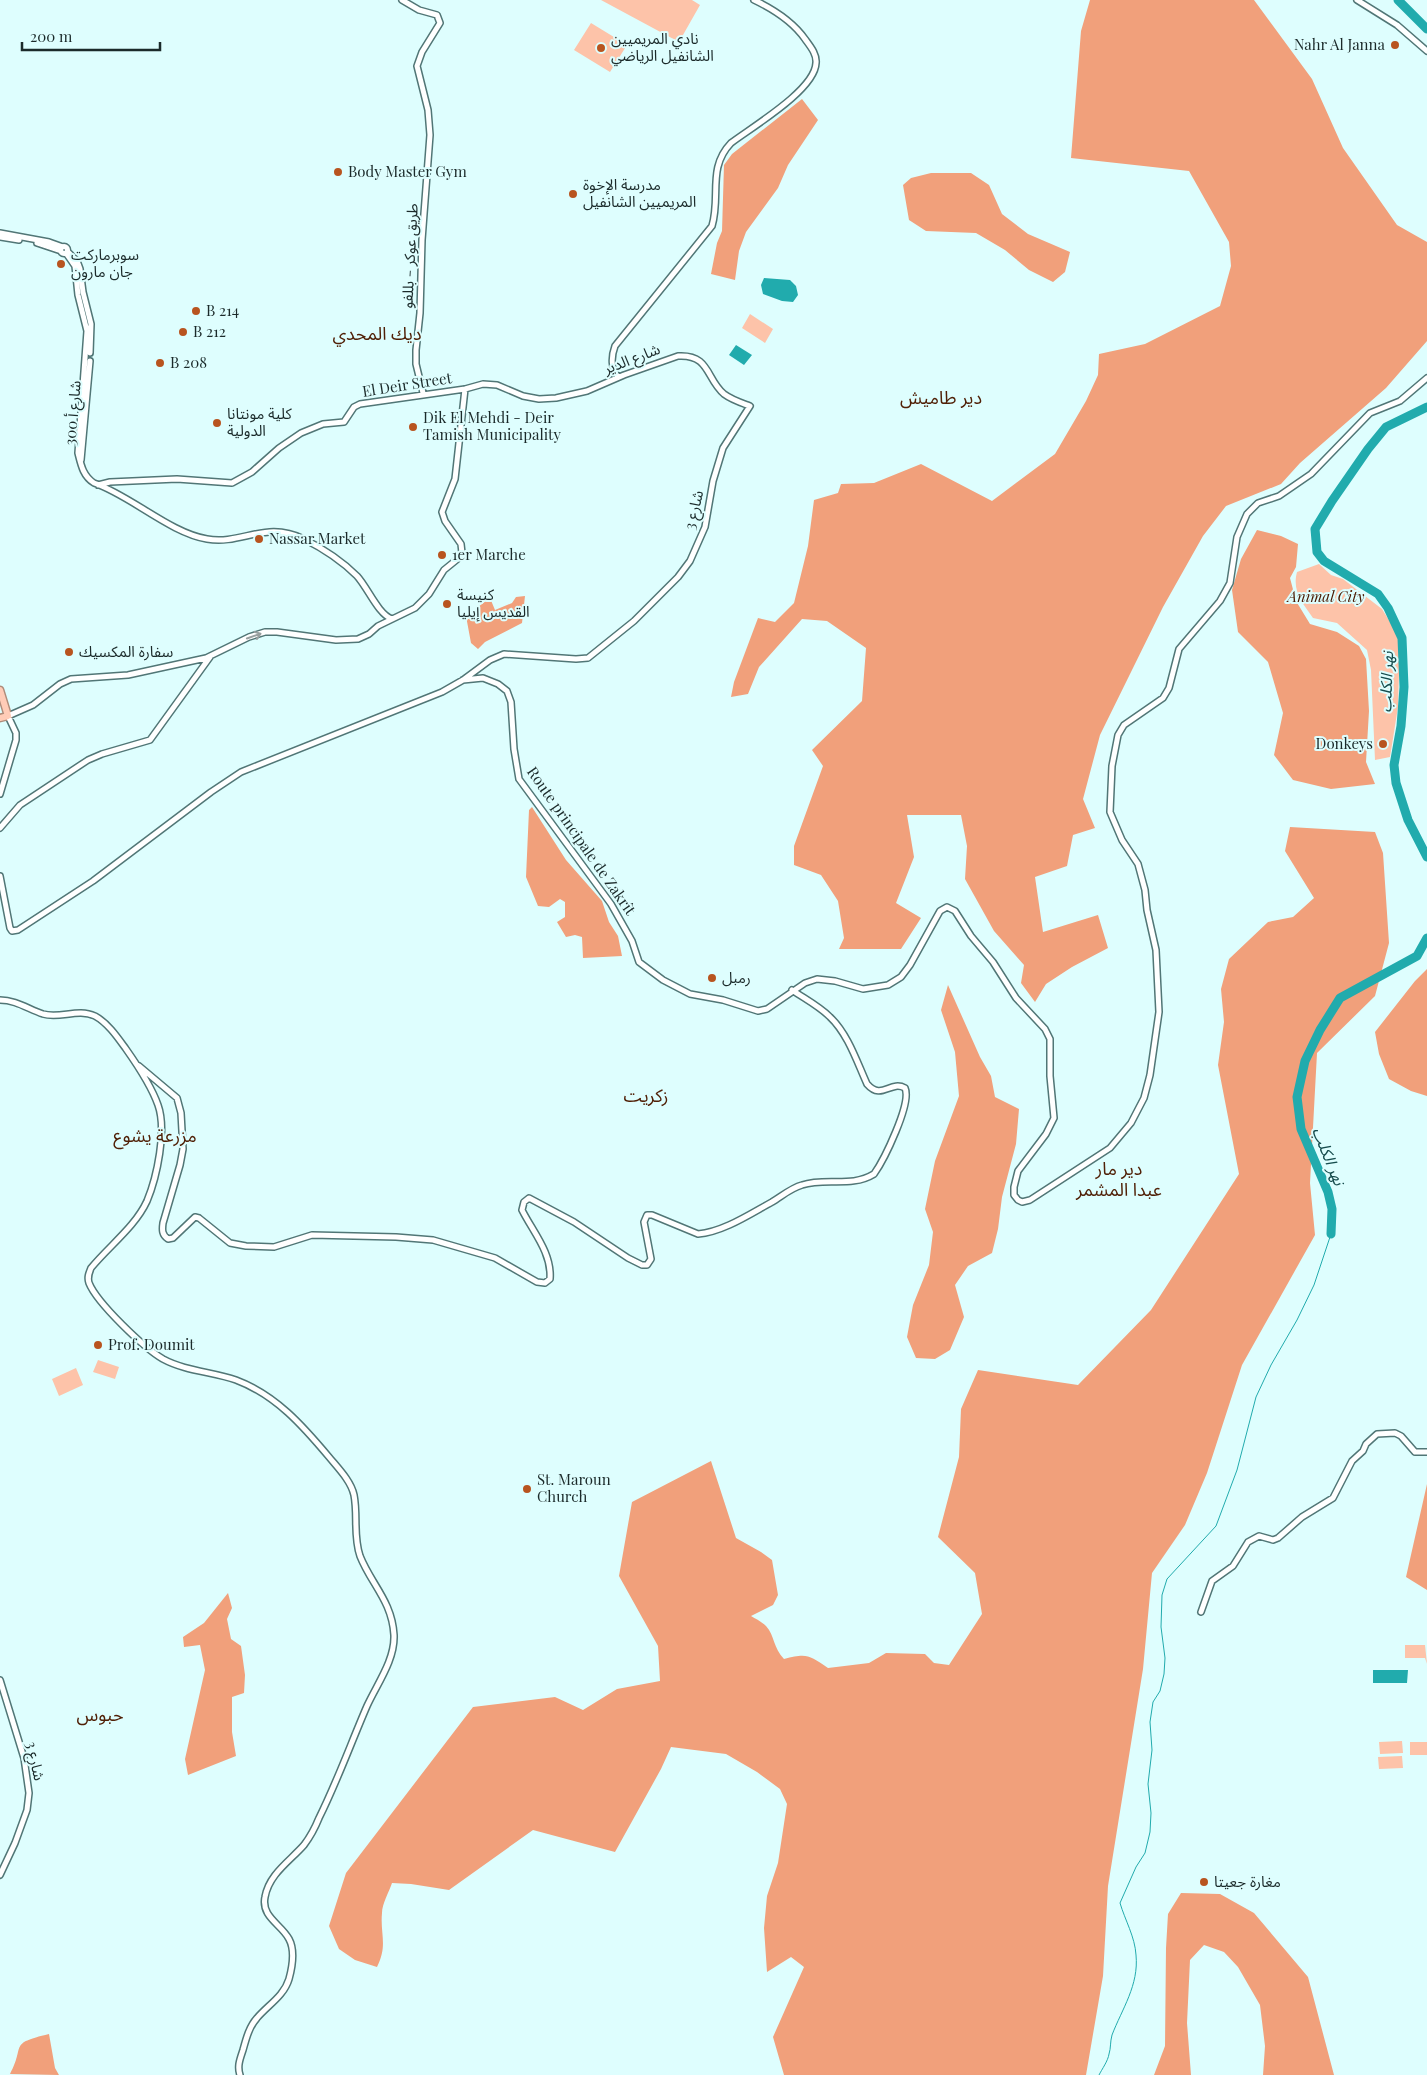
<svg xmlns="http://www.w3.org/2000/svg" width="1427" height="2075" viewBox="0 0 1427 2075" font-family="'Playfair Display','Noto Sans Arabic',serif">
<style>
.green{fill:#fdc3a9}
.forest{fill:#f1a07b}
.water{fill:#21abad}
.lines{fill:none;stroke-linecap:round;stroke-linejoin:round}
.stream{stroke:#21abad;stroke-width:1}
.river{stroke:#21abad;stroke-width:9}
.tertiary-casing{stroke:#517676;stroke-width:8}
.trunk-casing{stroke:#af8c7a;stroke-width:9}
.tertiary{stroke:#fff;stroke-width:5}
.trunk{stroke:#ffccb7;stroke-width:6}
.oneway{stroke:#989f9f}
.poi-dot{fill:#b8541f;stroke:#defefe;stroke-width:2}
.labels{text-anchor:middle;stroke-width:4;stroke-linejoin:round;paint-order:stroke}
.poi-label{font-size:15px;fill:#1b2a2a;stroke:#defefe;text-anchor:start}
.street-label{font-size:15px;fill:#1b2a2a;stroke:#defefe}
.park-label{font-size:15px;font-style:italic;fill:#4a1800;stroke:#defefe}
.water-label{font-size:16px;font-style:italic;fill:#164c4d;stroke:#defefe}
.quarter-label{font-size:18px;fill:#502007;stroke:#defefe}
</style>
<rect width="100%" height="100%" fill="#defefe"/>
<path class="green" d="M601,0H692L700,5L679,42Z
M591,23L627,45L610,72L574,50Z
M750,314L773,329L765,343L742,328Z
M1319,564L1331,575L1343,579L1382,609L1400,638L1398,707L1390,757L1375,760L1371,670L1367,650L1337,623L1313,618C1302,602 1292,591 1297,572Z
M98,1360L119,1367L115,1379L93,1372Z
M76,1368L83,1385L59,1396L52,1379Z
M1405,1645H1425L1427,1664L1425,1658H1405Z
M1402,1741L1403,1753L1380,1754L1379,1742Z
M1410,1742H1427V1755H1410Z
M1402,1756L1403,1768L1379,1769L1378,1757Z"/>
<path class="forest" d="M1090,0H1254L1312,79L1343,148L1397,225L1427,242V341L1386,388L1300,463L1281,484L1226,506L1203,536L1163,607L1100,735L1083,799L1095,828L1073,835L1067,866L1035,877L1043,932L1098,915L1108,948L1072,967L1046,984L1035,1002L1021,983L1024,965L994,931L965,879L967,846L961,815H907L914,857L896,903L921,918L901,949H839L844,938L838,901L821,875L794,865V846L823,766L812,750L862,701L866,648L827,621L802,619L759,667L748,694L731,697L734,682L758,618L775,622L794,603L808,546L814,500L838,493L841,484L874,483L921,464L992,501L1055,454L1086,401L1098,375L1099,354L1145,344L1220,306L1231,266L1229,242L1189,171L1071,158L1081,31Z
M802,99L818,120L788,165L778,188L746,232L739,251L735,280L711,274L717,243L722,231L724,165L732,154Z
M931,173H971L989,185L1002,214L1028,234L1070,252L1065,272L1053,282L1029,270L1005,250L976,233L926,231L909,220L903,185L911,178Z
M1257,530L1281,536L1298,544L1296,567L1290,578L1296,601L1310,624L1337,632L1359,646L1366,659L1369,711L1366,762L1375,784L1331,789L1293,780L1274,755L1283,713L1268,662L1238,632L1232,590L1241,559Z
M525,596L522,623L485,642L478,649L471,643L466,616L490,598L495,610L512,603L516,597Z
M532,807L566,860L602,901L609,922L618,936L622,956L583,958L582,937L575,935L566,937L557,922L565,917V902L560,899L549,907L538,906L526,877L529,810Z
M1290,827L1375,832L1383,853L1389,943L1375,996L1317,1053L1310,1183L1315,1235L1242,1365L1207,1473L1185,1525L1152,1573L1143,1669L1108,1886L1103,1976L1086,2075H784L773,2037L804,1967L791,1957L767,1972L764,1928L767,1896L778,1863L787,1804L780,1789L757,1772L726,1754L671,1747L661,1769L615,1852L533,1830L449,1890L411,1884L392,1883C389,1892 382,1904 382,1913C380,1934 388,1945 377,1967L355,1960L339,1949L329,1926L346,1873L473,1707L555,1697L583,1710L617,1689L660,1681L658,1646L619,1576L632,1502L711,1461L736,1538L761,1552L772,1560L778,1595L773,1605L751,1616C756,1619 762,1622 766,1626C775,1636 773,1648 784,1659C807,1653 809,1655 828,1668L869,1663L886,1653L925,1654L934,1663L949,1665L982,1614L975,1573L938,1537L959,1457L961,1409L978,1370L1078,1385L1151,1310L1239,1174L1218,1065L1224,1022L1221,989L1229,959L1268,922L1293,917L1314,898L1285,851Z
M1427,969V1096L1411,1091L1389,1079L1379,1054L1375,1032L1415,981Z
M948,985L980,1057L991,1076L995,1097L1019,1109L1016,1144L1002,1197L998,1229L992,1253L968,1266L955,1285L964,1317L950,1350L935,1359L916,1358L907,1337L913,1305L929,1265L933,1232L925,1209L935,1161L959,1096L955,1052L941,1010Z
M1427,1484V1590L1406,1577Z
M228,1593L232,1608L227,1619L231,1639L241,1646L245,1675L244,1693L232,1697V1732L236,1756L188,1775L185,1759L205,1670L200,1645L184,1647L183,1637L204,1623Z
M1181,1893L1220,1894L1254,1913L1308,1977L1334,2075H1263L1265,2046L1260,2005L1238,1967L1224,1952L1204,1945L1190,1960L1187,2023L1191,2075H1154L1165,2046L1166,1948L1168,1914Z
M49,2034L55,2068L59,2075L10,2074C26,2045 7,2044 49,2034Z"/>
<path class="water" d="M764,278L790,280L796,286L798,295L793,302L782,301L763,294L761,285Z
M736,345L752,355L744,365L729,355Z
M1373,1670H1408L1407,1683H1373Z"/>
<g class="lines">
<path class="stream" d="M1099,2075C1102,2069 1108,2061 1109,2054C1111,2048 1110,2042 1112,2035C1122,2009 1139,1985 1136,1955C1135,1937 1125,1920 1120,1903L1136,1867L1145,1853L1150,1832L1151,1813L1148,1784L1152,1750L1150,1722L1153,1702L1160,1691L1164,1674L1165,1658L1161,1627L1162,1595L1167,1579L1216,1526L1237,1470L1256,1397L1271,1365L1297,1320L1314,1285L1331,1234"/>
<path class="river" d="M1398,0L1427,29
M1427,407L1386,427L1368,449L1332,501L1315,529L1317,552L1324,561L1378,594L1388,608L1402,638L1404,687L1401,726L1394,765L1396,783L1408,820L1427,857
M1331,1234L1332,1209L1328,1192L1301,1129L1297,1097L1305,1061L1320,1030L1340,998L1417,956L1427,938"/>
<g class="tertiary-casing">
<path id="tertiary" d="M402,0L419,10L437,15L440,23L422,52L417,66L428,110L430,135L422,240L420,313L416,350V364L423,393
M1357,0L1397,25L1427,51
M0,233L49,242L63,247
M0,237L19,240
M37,243L61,251
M60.5 250a3.5 3.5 0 1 1 7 0a3.5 3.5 0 1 1-7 0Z
M68,252L77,261L80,269L83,292L91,324L90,353
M66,253L75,266L78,295L87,331L78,453C81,465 83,476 94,483C130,495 170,533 207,539C243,545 265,520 304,539C322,548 342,561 357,576C368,588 378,614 392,619
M618,377C611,369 611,357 615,346L712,226C721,196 707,168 731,143C752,127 815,90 816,63C817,54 810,46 805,39C793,22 773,9 754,0
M81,460L90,361
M463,680L483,678L498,684L507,691L511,702L514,749L519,779L611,904L632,941L639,962L663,980L690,994L723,1000L758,1011L767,1009L805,983L817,979L835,981L863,989L888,985L901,977L910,965L940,911L947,907L955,911L971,936L993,962L1016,998L1045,1029L1050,1039V1076L1054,1118L1046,1134L1018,1171L1014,1187V1195L1018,1200L1022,1202L1030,1200L1110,1148L1131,1123L1144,1098L1150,1075L1159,1012L1156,950L1147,910L1145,890L1138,864L1122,840L1110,812L1112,766L1118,735L1124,725L1163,698L1169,688L1179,649L1220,601L1230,583L1237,537L1247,514L1258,503L1279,496L1311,474L1370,413L1400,401L1427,378
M0,794L16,740V733L8,716L33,705L60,684L71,679L128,675L206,658L249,637L265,632H277L336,640L358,639L369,634L378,626L415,608L429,594L444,570L460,557L462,553L461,544L445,521L442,512L455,479L465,389
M0,828L20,805L88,760L102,754L150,740L210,657
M0,876L10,928L12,931L18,930L93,881L211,792L241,772L442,692L463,680L490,660L504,654L576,659L588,658L634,621L678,577L690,561L705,527L713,481L723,448L750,406C742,403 732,400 724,394C706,379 710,354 678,356L624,375L587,391L556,398L539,399L523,396L497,385L483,384L465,389L360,404L354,407L344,422L323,424L301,433L279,448L252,472L232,483L177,479L110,482L98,485
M0,1000C16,1000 28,1009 43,1014C60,1019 78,1008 95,1016C108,1023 118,1038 126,1049C138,1066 151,1085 158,1105C167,1130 157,1177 147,1201C135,1227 109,1246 91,1268C89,1273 87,1277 89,1283C97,1303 144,1348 163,1359C185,1371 213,1372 236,1380C276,1395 303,1426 329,1457C338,1468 351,1481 354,1495C358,1515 353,1536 360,1556C371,1584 392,1601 394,1635C395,1660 377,1684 367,1706C351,1743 337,1782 319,1818C315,1828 310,1837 304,1845C290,1861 269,1874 265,1897C261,1917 281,1924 289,1939C295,1950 292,1968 289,1979C284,1996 268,2005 257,2018C249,2027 246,2039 243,2050C240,2059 237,2066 240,2075
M139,1066L177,1098L181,1113L183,1149L180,1165L163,1223C162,1230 162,1235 168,1239L173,1238L195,1217L199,1218L230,1243L246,1246L274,1247L312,1235L396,1237L433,1240L495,1258L537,1282L545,1283L550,1279C552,1253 533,1232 522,1210L524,1202L529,1198L574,1222L628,1258L642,1265H647L651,1259L644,1222L647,1215H652L698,1234C723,1232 750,1214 772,1202C782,1196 791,1188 802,1185C826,1177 851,1188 874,1174C884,1160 912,1103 905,1088C890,1080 882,1101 867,1084C857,1062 848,1034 830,1017C819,1006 805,999 792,990
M1201,1612L1212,1581L1233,1566L1248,1542L1259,1536L1273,1540L1278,1538L1302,1517L1333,1498L1352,1461L1363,1451L1366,1444L1377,1434L1395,1433L1401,1436L1415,1452H1427
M0,1680L24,1758L29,1793L27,1810L15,1843L0,1875"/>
</g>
<g class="trunk-casing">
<path id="trunk" d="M0,690L8,716L0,718"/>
</g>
<use href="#tertiary" class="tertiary"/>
<use href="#trunk" class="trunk"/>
</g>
<defs><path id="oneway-shaft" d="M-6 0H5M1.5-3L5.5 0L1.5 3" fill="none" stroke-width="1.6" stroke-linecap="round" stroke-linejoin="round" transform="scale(1.25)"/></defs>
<use class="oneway" href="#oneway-shaft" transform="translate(254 636) rotate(-19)"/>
<g class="poi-dot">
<circle cx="1395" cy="45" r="5"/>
<circle cx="601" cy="48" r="5"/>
<circle cx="338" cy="172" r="5"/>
<circle cx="573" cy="194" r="5"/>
<circle cx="61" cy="264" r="5"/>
<circle cx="196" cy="311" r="5"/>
<circle cx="183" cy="332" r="5"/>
<circle cx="160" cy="363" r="5"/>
<circle cx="217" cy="423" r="5"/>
<circle cx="413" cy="427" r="5"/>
<circle cx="259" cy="539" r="5"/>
<circle cx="442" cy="555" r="5"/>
<circle cx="447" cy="604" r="5"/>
<circle cx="69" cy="652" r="5"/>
<circle cx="1383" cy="744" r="5"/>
<circle cx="712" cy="978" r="5"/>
<circle cx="98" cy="1345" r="5"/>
<circle cx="527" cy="1489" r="5"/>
<circle cx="1204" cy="1882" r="5"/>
</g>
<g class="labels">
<g class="poi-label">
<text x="611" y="44">نادي المريميين<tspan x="611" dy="17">الشانفيل الرياضي</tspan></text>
<text x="1385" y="50" text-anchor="end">Nahr Al Janna</text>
<text x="348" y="177">Body Master Gym</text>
<text x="583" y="190">مدرسة الإخوة<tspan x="583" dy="17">المريميين الشانفيل</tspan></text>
<text x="71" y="260">سوبرماركت<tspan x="71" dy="17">جان مارون</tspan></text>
<text x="206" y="316">B 214</text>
<text x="193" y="337">B 212</text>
<text x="170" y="368">B 208</text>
<text x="227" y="419">كلية مونتانا<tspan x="227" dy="17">الدولية</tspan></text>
<text x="423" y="423">Dik El Mehdi - Deir<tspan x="423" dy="17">Tamish Municipality</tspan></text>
<text x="269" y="544">Nassar Market</text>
<text x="452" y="560">1er Marche</text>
<text x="457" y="600">كنيسة<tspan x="457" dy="17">القديس إيليا</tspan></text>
<text x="79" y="657">سفارة المكسيك</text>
<text x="1373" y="749" text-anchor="end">Donkeys</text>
<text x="722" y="983">رمبل</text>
<text x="108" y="1350">Prof. Doumit</text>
<text x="537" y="1485">St. Maroun<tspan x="537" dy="17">Church</tspan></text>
<text x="1214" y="1887">مغارة جعيتا</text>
</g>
<g class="street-label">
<text transform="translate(410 256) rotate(-87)" y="5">طريق عوكر - بللفو</text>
<text transform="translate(632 359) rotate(-21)" y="5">شارع الدير</text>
<text transform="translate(407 385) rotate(-9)" y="5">El Deir Street</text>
<text transform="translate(73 413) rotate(-85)" y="5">شارع أ 300</text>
<text transform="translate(694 510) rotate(-77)" y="5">شارع 3</text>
<text transform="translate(581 841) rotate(55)" y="5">Route principale de Zakrît</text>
<text transform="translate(35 1761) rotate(77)" y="5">شارع 3</text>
</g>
<g class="park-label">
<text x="1326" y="602">Animal City</text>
</g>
<g class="water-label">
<text transform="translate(1386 682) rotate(-88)" y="6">نهر الكلب</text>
<text transform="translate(1329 1156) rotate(68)" y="6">نهر الكلب</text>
</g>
<g class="quarter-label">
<text x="377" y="340">ديك المحدي</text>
<text x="941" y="404">دير طاميش</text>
<text x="646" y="1102">زكريت</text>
<text x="155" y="1142">مزرعة يشوع</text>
<text x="1119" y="1175">دير مار<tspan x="1119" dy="21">عبدا المشمر</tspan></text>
<text x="100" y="1721">حبوس</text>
</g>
</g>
<path d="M22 42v8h138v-8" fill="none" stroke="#1b2a2a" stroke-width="2.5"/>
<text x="30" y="42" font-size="15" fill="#1b2a2a" stroke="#defefe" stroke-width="4" paint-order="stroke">200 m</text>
</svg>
